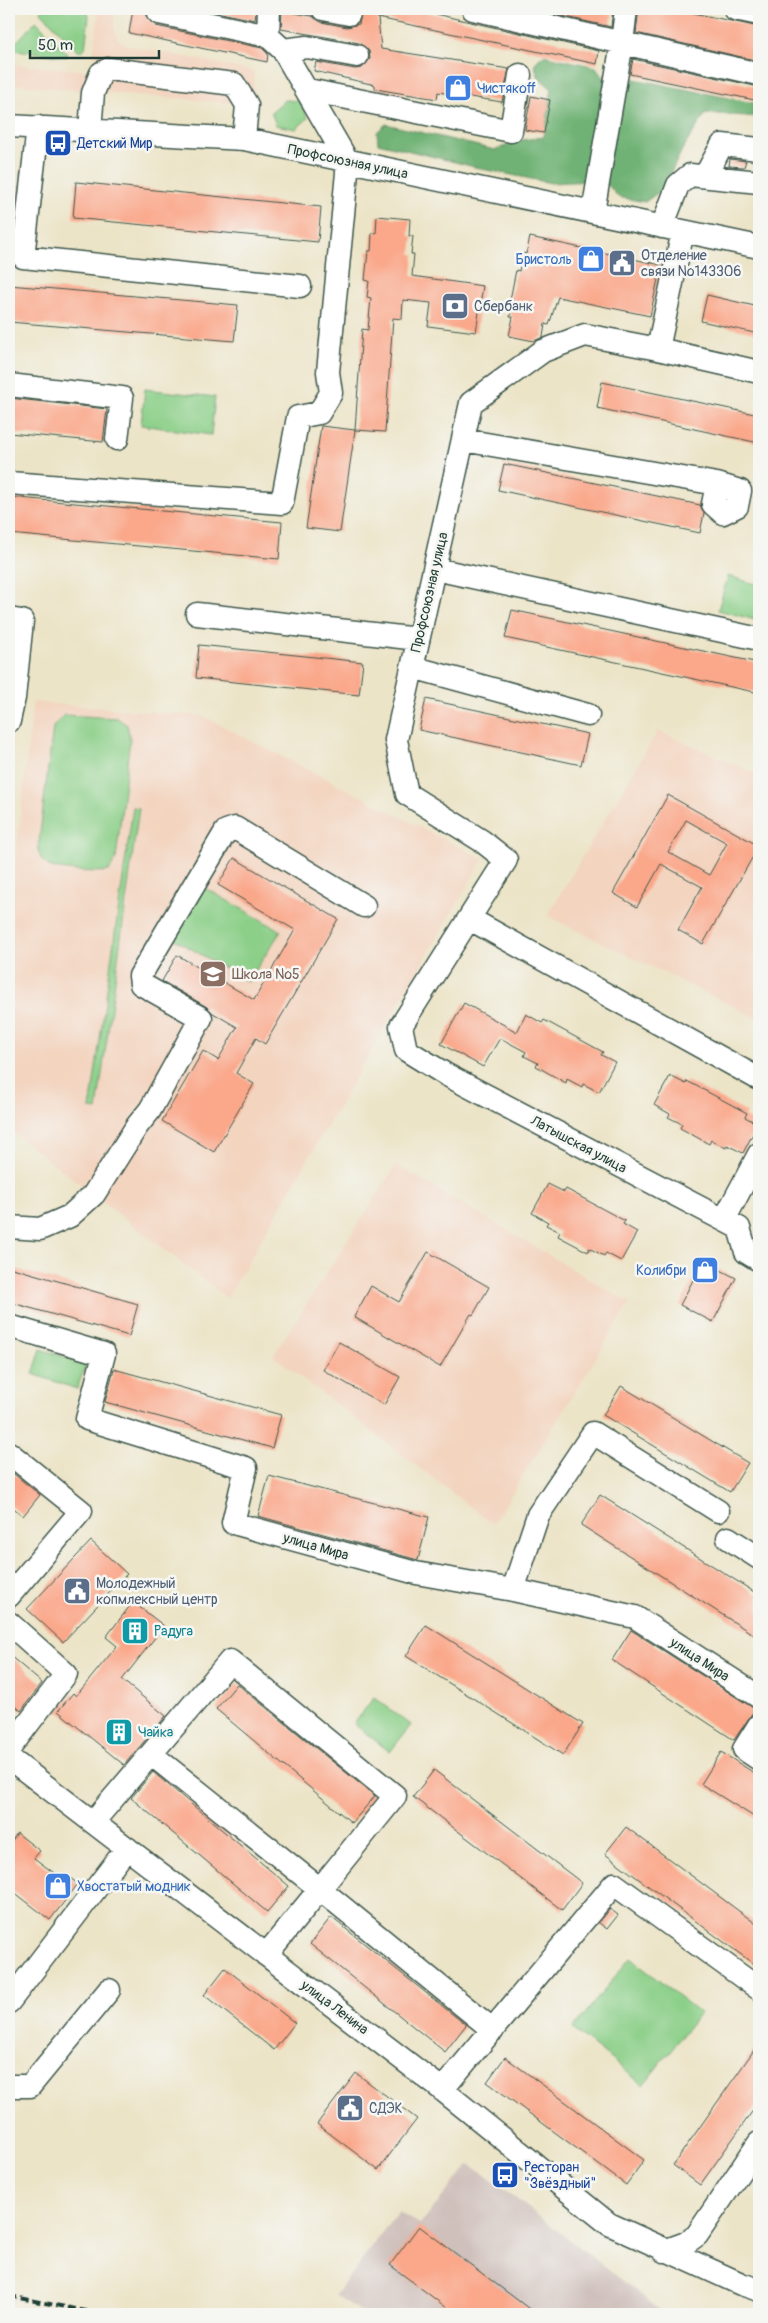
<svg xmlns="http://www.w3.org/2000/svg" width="768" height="2323" viewBox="0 0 768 2323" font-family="Pangolin,sans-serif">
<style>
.built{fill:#f3d4bf}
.industrial{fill:#cfc0bb}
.green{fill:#8bcf88;stroke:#55865e}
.forest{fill:#70b274;stroke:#487854}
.building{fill:#faa78a;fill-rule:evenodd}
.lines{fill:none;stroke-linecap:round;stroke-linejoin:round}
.minor-casing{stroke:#3e564a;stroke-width:25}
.minor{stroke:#fff;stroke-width:22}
.rail{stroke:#1f3d34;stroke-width:4;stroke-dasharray:8 4;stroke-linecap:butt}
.labels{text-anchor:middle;stroke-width:5;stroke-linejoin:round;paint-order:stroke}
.shop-label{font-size:14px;fill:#366cbe;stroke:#f6f6f2;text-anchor:start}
.transit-label{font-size:14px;fill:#164399;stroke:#f6f6f2;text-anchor:start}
.street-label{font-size:14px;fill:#1f3d34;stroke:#f6f6f2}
.service-label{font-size:14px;fill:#4e5e75;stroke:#f6f6f2;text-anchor:start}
.education-label{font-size:14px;fill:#785e54;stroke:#f6f6f2;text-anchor:start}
.culture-label{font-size:14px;fill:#0d838f;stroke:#f6f6f2;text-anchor:start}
</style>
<rect width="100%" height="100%" fill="#f6f6f2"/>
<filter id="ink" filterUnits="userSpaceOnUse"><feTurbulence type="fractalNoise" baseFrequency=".02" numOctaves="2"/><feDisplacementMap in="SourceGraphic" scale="10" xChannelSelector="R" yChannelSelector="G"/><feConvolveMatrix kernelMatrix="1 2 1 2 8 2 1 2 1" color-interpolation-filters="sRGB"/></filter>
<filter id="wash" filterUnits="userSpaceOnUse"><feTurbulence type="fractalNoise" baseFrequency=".0096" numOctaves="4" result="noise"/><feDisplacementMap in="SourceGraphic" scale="20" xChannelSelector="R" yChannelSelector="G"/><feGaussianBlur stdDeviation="1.12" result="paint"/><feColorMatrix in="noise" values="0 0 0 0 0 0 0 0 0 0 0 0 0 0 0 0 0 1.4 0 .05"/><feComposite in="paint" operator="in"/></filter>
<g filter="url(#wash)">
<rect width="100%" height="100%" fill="#ece4c7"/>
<path class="built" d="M99,9H115L114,27L117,38L126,45L254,71V105L9,84V64L91,71L98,58L93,57Z
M33,702L203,716L483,859L227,1298L9,1129V919Z
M658,731L759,775V1019L547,916Z
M396,1165L630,1303L493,1524L273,1356Z"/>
<path class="industrial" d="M469,2165L480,2171L666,2314H365L335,2295L398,2212L420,2224Z"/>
<path class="green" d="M42,9H81L87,12L89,16L85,48L82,51H78L41,12Z
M36,21L68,54L66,57L10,49Z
M285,100L300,101L308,118L296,129L276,125L271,112Z
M145,389L215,397L211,435L141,425Z
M728,576L759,585V621L718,610Z
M64,715L117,718L127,725L130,738L116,859L109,871C97,873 60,871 49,866C42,862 40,857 38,850L53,727Z
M133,807L139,808L97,1110L90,1109Z
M198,884L281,931L248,982L166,934Z
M41,1349L86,1364L77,1389L33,1374Z
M374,1697L411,1725L390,1752L354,1724Z
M630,1958L700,2013L643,2085L573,2029Z"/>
<path class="forest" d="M543,55L596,67L607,82L621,86L629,78L759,104V117L706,113L682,150L663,189L645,202L618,197L609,186L592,181L551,183L487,170L378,143L377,132L386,124L495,150L522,140L544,137L552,89L539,78L534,64Z"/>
<g id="blocks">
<path class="building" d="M133,9H147V18L156,26L262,48L268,54L267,62L129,33Z
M202,9H256L255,20Z
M362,9H413L599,51L597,64L378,18L381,49L509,69L502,102L438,92L437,99L375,89V85L314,71L316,62L355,69L362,68L370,59L369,51L359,43L281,29L282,11L312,16L321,22L347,27L359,24Z
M531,9H613L611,27Z
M639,9H675L759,27V61L636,33Z
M633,59L759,87V101L630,74Z
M531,96L550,100L544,133L525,130Z
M730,159L746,161L744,167L729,166Z
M76,182L321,207L318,242L73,218Z
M377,216L410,219L409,236H413L411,254H414L412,276L483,286L476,332L428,326L431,303L403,300L402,319L393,318L385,432L355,430L362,329L368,330L371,298L367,297L369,281L365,280L368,251H371L372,233H376Z
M530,237L661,265L650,316L558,297L549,325L545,324L543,337L534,341L509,336L513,317H510L513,300H510L516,270L519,271L523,253L526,254Z
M9,285L238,305L234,341L9,322Z
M707,295L759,307V334L701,321Z
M602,382L759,415V443L597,408Z
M9,398L107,409L103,442L9,433Z
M321,426L355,430L340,532L306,528Z
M504,464L700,505L704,513L700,533L498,490Z
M9,497L282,522L279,559L9,534Z
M512,610L759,663V693L505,638Z
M199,645L363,662L359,695L196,678Z
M426,699L588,734L581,765L419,730Z
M668,795L759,846L703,944L678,930L702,887L661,864L637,907L613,893ZM686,820L727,843L709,875L668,852Z
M234,858L338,919L265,1044L256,1038L236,1073L254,1084L214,1152L162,1121L203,1051L218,1060L237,1027L213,1013L207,1007L162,981L177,955L254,1000L295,930L218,885Z
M464,1003L517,1032L526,1014L542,1023L544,1020L603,1052L601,1055L615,1062L599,1092L583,1084L582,1087L567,1079L566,1083L536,1066L538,1063L524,1056L526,1052L500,1038L483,1067L441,1044Z
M670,1076L686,1084L687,1081L747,1113L745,1117L758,1124L743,1153L727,1145L726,1148L711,1140L709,1144L680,1128L682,1124L668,1117L670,1114L654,1105Z
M548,1184L564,1192L566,1189L625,1221L623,1224L637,1232L621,1261L606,1253L604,1256L589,1248L588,1252L558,1236L560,1232L546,1225L548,1222L532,1213Z
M428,1252L489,1287L473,1315L471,1314L440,1367L354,1317L371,1286L399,1302Z
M703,1261L736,1278L713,1322L680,1305Z
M9,1267L138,1304L129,1336L9,1302Z
M339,1342L400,1377L384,1405L323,1370Z
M114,1369L281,1415L272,1448L105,1402Z
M621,1386L748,1463L730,1492L603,1415Z
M9,1470L40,1495L23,1516L9,1504Z
M269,1476L429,1517L418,1560L258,1516Z
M600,1495L759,1595V1638L581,1525Z
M91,1541L127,1574L63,1642L27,1609Z
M133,1602L164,1626L122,1680L166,1716L124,1765L58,1711L73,1693L76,1696L117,1646L106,1637Z
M426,1625L583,1724L563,1755L406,1656Z
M631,1630L755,1709L734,1740L612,1660Z
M9,1655L42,1683L21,1711L9,1700Z
M237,1684L375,1796L352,1823L216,1709Z
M721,1752L759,1776V1820L701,1784Z
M434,1770L582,1883L562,1910L413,1797Z
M153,1772L289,1886L267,1912L131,1798Z
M626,1827L759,1926V1968L605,1854Z
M17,1833L40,1851L34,1858L62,1879L65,1874L78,1884L50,1920L9,1888V1845Z
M610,1909L618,1915L607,1929L599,1923Z
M331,1917L466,2025L445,2052L310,1944Z
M225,1968L295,2023L274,2050L204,1995Z
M759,2043V2102L700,2185L673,2165Z
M505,2057L644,2160L626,2185L487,2082Z
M356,2073L417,2119L378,2170L317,2124Z
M419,2226L536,2314H455L390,2265Z"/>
</g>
</g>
<g filter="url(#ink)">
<use href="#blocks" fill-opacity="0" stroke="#3e564a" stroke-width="1"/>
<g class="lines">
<g class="minor-casing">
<path id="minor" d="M323,9L349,14
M473,9L759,74
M735,9L759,14
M159,13L268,36
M283,50L307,47L357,56
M308,90L511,131L520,75
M9,126L244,139L759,247
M38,127L23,257L300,286
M90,130L93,93L101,73L109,69L234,84L247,105L244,139
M705,176L722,145L759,149
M593,212L622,43L626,9
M662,227L678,185L690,175L759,182
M683,231L658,349L585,335L543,351L471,403L396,740L407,794L482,841L506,860L401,1026L406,1050L445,1074L739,1228L746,1252L759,1260
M658,349L759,372
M9,385L122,398L117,439
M463,440L717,484L740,491L737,506L723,513L713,504L717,484
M9,483L282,503L298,417L319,413L331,393L328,372L348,162L283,50L268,36L269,9
M435,569L759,639
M197,614L418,639
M9,619L22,621L14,698L9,721
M412,667L588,715
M470,919L759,1079
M724,1220L759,1154
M9,1227L40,1229L70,1216L94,1194L137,1126L150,1110L201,1018L141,984L140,976L226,831L235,828L364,906
M9,1326L104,1354L87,1419L246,1468L233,1523L416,1573L513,1590L635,1617L759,1697
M9,1453L81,1511L9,1596
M728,1538L759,1558
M513,1590L538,1515L593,1433L718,1511
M9,1623L66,1674L9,1749
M759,1725L744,1749L759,1759
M151,1754L320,1889L266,1955
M9,1758L435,2084L609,2224L741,2284L759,2290
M93,1822L230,1661L395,1796L320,1889L493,2030
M9,2002L127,1848
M9,2086H30L109,1990
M442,2090L614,1884L759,1989
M664,2251L686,2243L697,2235L759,2143"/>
</g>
<use href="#minor" class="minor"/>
<path class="rail" d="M9,2296L102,2314"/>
</g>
</g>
<defs>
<g id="shop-square" transform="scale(1.4375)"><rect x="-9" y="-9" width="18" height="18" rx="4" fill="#3f7fe0" stroke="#f6f6f2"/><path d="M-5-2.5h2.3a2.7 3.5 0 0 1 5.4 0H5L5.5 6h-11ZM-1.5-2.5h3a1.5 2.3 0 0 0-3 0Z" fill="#fff"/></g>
<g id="bus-square" transform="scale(1.4375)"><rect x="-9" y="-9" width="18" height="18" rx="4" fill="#1a4fb4" stroke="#f6f6f2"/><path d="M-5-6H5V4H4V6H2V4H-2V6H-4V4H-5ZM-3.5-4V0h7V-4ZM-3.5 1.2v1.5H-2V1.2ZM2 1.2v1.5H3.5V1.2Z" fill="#fff"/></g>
<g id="civic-square" transform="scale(1.4375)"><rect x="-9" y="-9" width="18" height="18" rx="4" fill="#5c6f8a" stroke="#f6f6f2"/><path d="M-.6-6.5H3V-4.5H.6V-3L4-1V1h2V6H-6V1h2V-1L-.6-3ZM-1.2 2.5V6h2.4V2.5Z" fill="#fff"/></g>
<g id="bank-square" transform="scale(1.4375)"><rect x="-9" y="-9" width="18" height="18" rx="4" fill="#5c6f8a" stroke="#f6f6f2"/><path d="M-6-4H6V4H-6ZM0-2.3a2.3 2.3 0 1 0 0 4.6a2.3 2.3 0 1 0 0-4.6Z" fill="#fff"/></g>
<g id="school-square" transform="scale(1.4375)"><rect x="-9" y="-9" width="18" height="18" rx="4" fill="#8d6e63" stroke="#f6f6f2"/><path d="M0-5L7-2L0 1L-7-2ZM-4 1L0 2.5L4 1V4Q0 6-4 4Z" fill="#fff"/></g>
<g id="building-square" transform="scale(1.4375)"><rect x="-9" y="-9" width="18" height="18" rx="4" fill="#0f9aa8" stroke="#f6f6f2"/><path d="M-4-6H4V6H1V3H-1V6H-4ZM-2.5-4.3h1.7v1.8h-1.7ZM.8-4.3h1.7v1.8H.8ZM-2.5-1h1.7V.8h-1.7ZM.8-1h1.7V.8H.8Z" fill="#fff"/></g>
</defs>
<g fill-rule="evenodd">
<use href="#shop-square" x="458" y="88"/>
<use href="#bus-square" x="58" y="143"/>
<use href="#shop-square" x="591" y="259"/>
<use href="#civic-square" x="622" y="263"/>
<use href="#bank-square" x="455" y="306"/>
<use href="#school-square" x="213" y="974"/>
<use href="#shop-square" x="705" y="1270"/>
<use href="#civic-square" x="77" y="1591"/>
<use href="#building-square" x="135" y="1631"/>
<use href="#building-square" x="119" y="1732"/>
<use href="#shop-square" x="58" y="1886"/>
<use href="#civic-square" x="350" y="2108"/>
<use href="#bus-square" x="505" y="2175"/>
</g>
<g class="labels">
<g class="shop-label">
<text x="477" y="93">Чистякоff</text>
<text x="572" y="264" text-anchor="end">Бристоль</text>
<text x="686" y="1275" text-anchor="end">Колибри</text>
<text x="77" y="1891">Хвостатый модник</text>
</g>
<g class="transit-label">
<text x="77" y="148">Детский Мир</text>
<text x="524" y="2172">Ресторан<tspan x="524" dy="16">"Звёздный"</tspan></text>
</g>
<g class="street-label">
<text transform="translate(348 161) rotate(12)" y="5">Профсоюзная улица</text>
<text transform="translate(429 592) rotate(-77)" y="5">Профсоюзная улица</text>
<text transform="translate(579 1144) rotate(28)" y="5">Латышская улица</text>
<text transform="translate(316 1546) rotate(16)" y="5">улица Мира</text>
<text transform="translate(700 1659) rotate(33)" y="5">улица Мира</text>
<text transform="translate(335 2007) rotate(37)" y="5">улица Ленина</text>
</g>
<g class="service-label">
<text x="641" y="260">Отделение<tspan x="641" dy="16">связи №143306</tspan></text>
<text x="474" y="311">Сбербанк</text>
<text x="96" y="1588">Молодежный<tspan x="96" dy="16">копмлексный центр</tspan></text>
<text x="369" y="2113">СДЭК</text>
</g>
<g class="education-label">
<text x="232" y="979">Школа №5</text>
</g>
<g class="culture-label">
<text x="154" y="1636">Радуга</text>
<text x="138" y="1737">Чайка</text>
</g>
</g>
<rect width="768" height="2323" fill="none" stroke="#f6f6f2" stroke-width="30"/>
<path d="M30 50v8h129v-8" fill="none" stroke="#1f3d34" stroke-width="2.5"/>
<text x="38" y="50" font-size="15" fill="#1f3d34" stroke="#f6f6f2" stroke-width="4" paint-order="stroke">50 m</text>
</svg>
